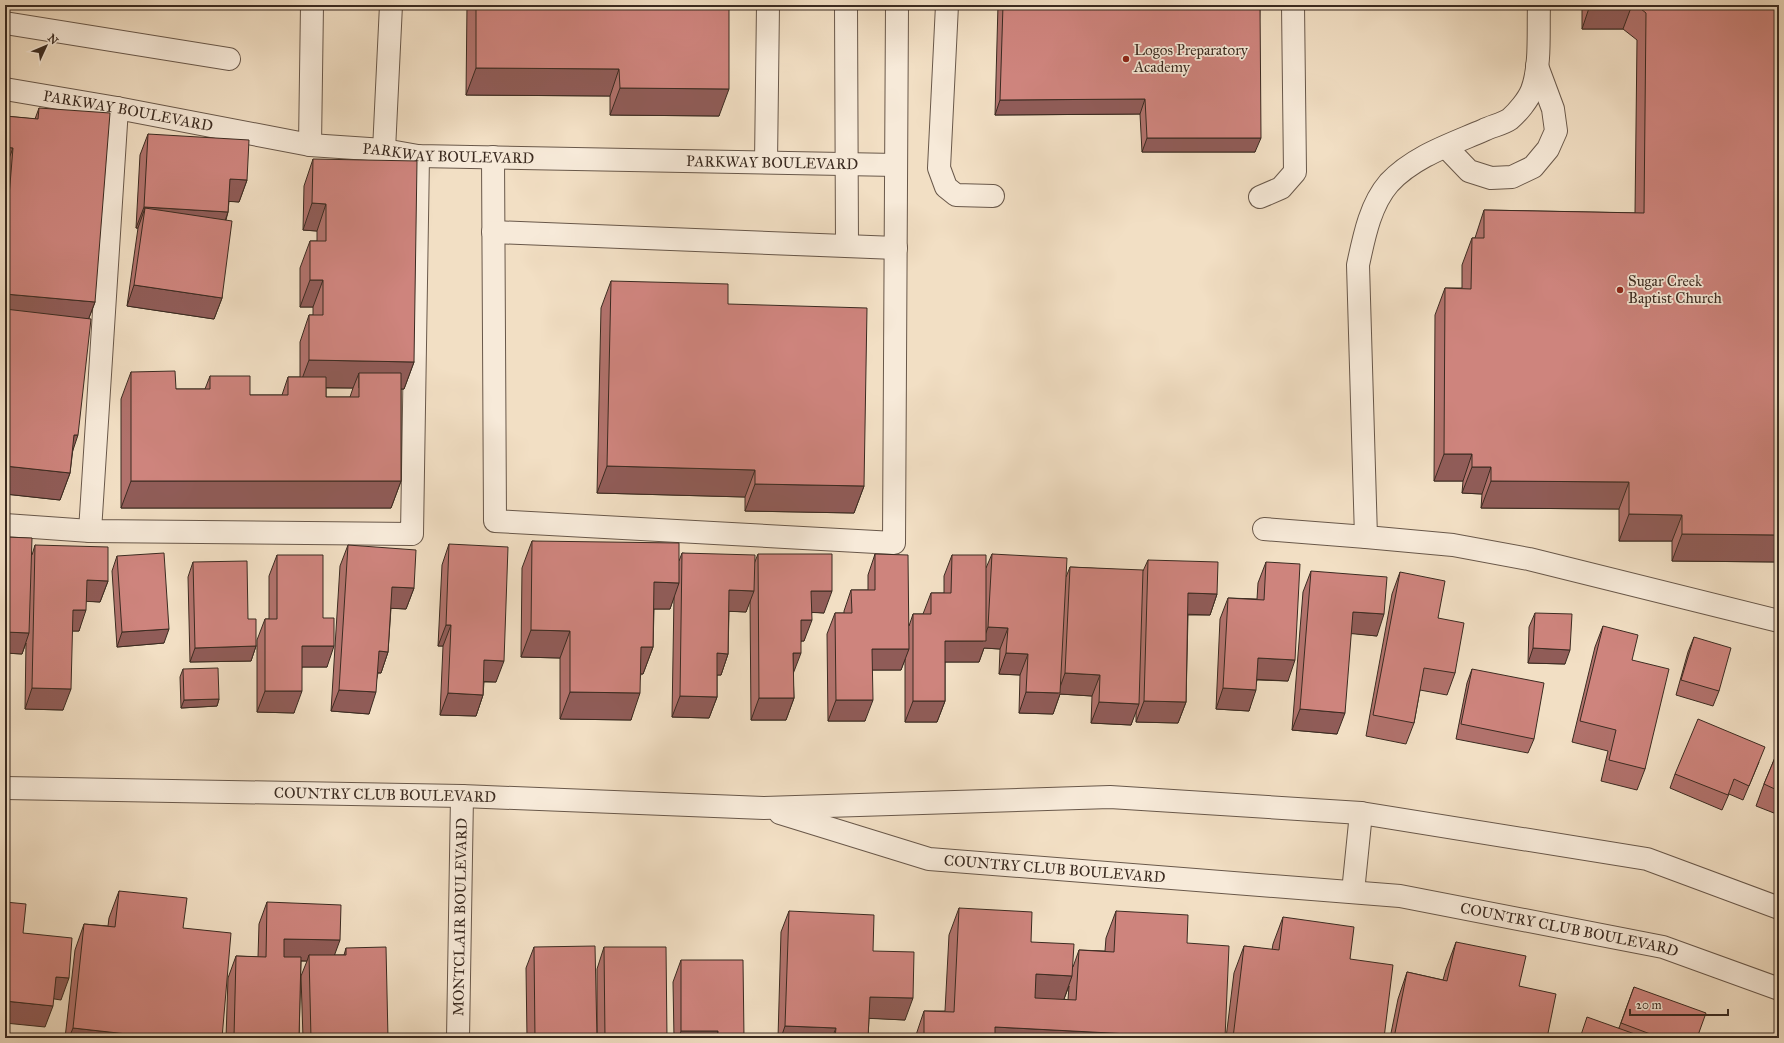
<svg xmlns="http://www.w3.org/2000/svg" width="1784" height="1043" viewBox="0 0 1784 1043" font-family="'IM FELL Great Primer',serif">
<style>
.lines{fill:none;stroke-linecap:round;stroke-linejoin:round}
.minor-casing{stroke:#69584a;stroke-width:24}
.minor{stroke:#f7ead9;stroke-width:22}
.wall{fill:#b1726c;stroke:#3b2b21;fill-rule:evenodd}
.shaded-wall{fill:#905c58;stroke:#3b2b21}
.building{fill:#ce847d;stroke:#3b2b21}
.poi-dot{fill:#8f2418;stroke:#f7ead9;stroke-width:1.5}
.labels{text-anchor:middle;stroke-width:3.5;stroke-linejoin:round;paint-order:stroke}
.poi-label{font-size:15px;fill:#3b2b21;stroke:#f7ead9;text-anchor:start}
.street-label{font-size:15px;fill:#3b2b21;stroke:#f7ead9}
</style>
<rect width="100%" height="100%" fill="#f2dfc4"/>
<filter id="stains"><feTurbulence type="fractalNoise" baseFrequency=".005" numOctaves="4"/><feColorMatrix values="0 0 0 0 .2 0 0 0 0 .09 0 0 0 0 .02 0 0 0 .5 -.17"/></filter>
<radialGradient id="worn" r=".72"><stop offset=".6" stop-color="#630" stop-opacity="0"/><stop offset="1" stop-color="#630" stop-opacity=".3"/></radialGradient>
<g class="lines">
<g class="minor-casing">
<g id="minor">
<path d="M846,5L847,246"/>
<path d="M947,5L939,168L946,187L956,195L993,196"/>
<path d="M1539,5C1538,31 1541,66 1532,90C1528,100 1518,112 1510,119C1503,124 1492,126 1484,130C1452,144 1414,156 1389,183C1370,205 1364,237 1358,265L1366,537L1453,545L1529,559L1779,621"/>
<path d="M5,23L229,59"/>
<path id="s1" d="M5,89L117,108L310,145L384,150L418,156L896,165"/>
<path d="M310,145L312,5"/>
<path d="M1446,147L1469,171L1491,178L1512,177L1533,167L1548,149L1556,131L1553,109L1537,66"/>
<path d="M384,150L391,5"/>
<path d="M493,157L495,521L894,543L897,5"/>
<path d="M766,162L768,5"/>
<path d="M1260,197L1281,188L1295,172L1293,5"/>
<path d="M493,232L896,248"/>
<path d="M5,525L90,531L412,534L418,156"/>
<path d="M1264,529L1366,537"/>
<path d="M90,531L117,108"/>
<path id="s2" d="M5,788L462,796L764,808L1110,797L1361,813L1647,859L1779,908"/>
<path id="s3" d="M780,813L929,859L1400,896L1663,947L1779,989"/>
<path d="M1353,892L1361,813"/>
<path id="s4" d="M458,1038L462,796"/>
</g>
</g>
<use href="#minor" class="minor"/>
</g>
<path class="wall" d="M239,5H248V6Z
M467,5H729L719,116L610,115V96L466,95Z
M998,5H1260L1255,152H1142L1140,114L995,115Z
M1582,5H1779V562L1672,561V541H1619V509L1481,508L1482,494L1462,493L1463,481H1434L1435,315L1445,288H1462V265L1472,238H1475L1484,210L1635,213L1637,40L1623,29H1582Z
M39,108L95,302L89,318L70,473L60,500L5,494V116L35,119Z
M148,134L247,180L239,202L229,201L228,212L226,220L222,298L214,319L127,306L138,228H136L140,155Z
M313,159L414,362L404,389H401V481L391,508H121V399L131,372L176,389H205L210,376L250,395H282L288,377H300V342L309,315H313V307H300V268L310,241H317V231L303,230L304,186ZM326,388H353L350,397H326Z
M611,281L728,304L864,486L854,513L745,511V497L597,493L601,308Z
M5,537L32,555L35,545L108,581L100,602L86,601L79,631H72L63,710L25,709L26,643L22,654L5,653Z
M532,541L679,561L682,553L754,564L758,554L824,613L812,612L804,641H801L793,673L794,698L786,720H751L750,600L746,612L729,611L728,654L721,675H717V697L709,718L672,717L674,596L670,609H654L653,647L643,674H641L631,720L560,719V658L521,657L522,568Z
M449,544L496,682H484L483,695L476,716L440,715L443,646H438L442,565Z
M348,545L414,588L406,609L391,608L388,652L381,673H378L369,714L331,711L340,566Z
M875,554L909,626L913,614H923L931,593H944V576L952,555L986,568L992,554L1066,577L1070,567L1143,571L1148,560L1217,594L1210,615H1188L1186,702L1178,723L1136,722V709L1131,725L1091,723L1092,696L1060,694L1053,714L1019,713L1020,675L999,674L1000,649L984,648L979,662H945V701L937,722H905V659L901,670H872L865,721H828L827,634L835,613H844V611L851,590H868V575Z
M277,555L323,618L327,667H302L294,713L257,712V640L265,619H269V576Z
M117,556L164,643L117,647L112,571Z
M193,562L248,619L256,646L251,661L190,662L188,577Z
M1266,562L1288,681L1257,680L1249,711L1216,709L1220,619L1228,598L1257,599L1258,583Z
M1311,571L1377,636L1351,633L1337,734L1292,730L1303,592Z
M1400,572L1438,618L1455,673L1447,695L1420,690L1414,723L1406,744L1366,736L1392,594Z
M1535,613L1565,664L1528,663L1529,627Z
M1603,626L1632,660L1645,769L1637,790L1601,781L1608,751L1572,742L1595,647Z
M1694,637L1719,691L1713,706L1676,695L1688,652Z
M183,669L219,699L217,706L181,708L180,677Z
M1472,669L1534,739L1528,753L1456,739L1467,683Z
M1779,748V815L1756,806L1764,784Z
M1759,762L1743,800L1729,794L1722,810L1670,788L1675,774Z
M119,891L183,928L222,1038H65L75,950L84,924L108,926L109,918Z
M267,902L335,955H344L346,948L388,1038H303L301,976L307,961H301L299,1038H226L228,978L236,956L258,957L259,924Z
M959,908L1031,942L1073,967L1079,950L1105,951L1106,938L1116,911L1187,943L1225,1038H915L924,1011H945L949,935ZM1069,986L1068,1000L1064,999Z
M789,911L873,951L905,1020L869,1018L868,1038H778L781,932Z
M1283,917L1350,959L1384,1038H1226L1234,973L1244,946L1272,950L1273,944Z
M1456,942L1519,986L1547,1038H1390L1398,999L1407,972L1443,980L1446,969Z
M534,947L597,1038H527L526,968Z
M604,947L667,1038H597V969Z
M681,960L744,1038H674L673,982Z
M1634,987L1697,1038H1580L1619,1028Z"/>
<path class="shaded-wall" d="M1590,5H1632L1623,29H1582Z
M476,68L619,69L610,96L466,95Z
M620,88L729,89L719,116L610,115Z
M1145,99L1140,114L995,115L1000,100Z
M1147,138H1261L1255,152H1142Z
M5,147L13,148L5,169Z
M230,179L247,180L239,202L222,201Z
M312,203L326,204L317,231L303,230Z
M144,207L228,212L221,233L145,208L138,228H136Z
M310,280H323L313,307H300Z
M134,285L222,298L214,319L127,306Z
M5,294L95,302L85,328L5,322Z
M309,360L414,362L404,389L359,388V373L353,388L299,387Z
M74,435H78L69,462Z
M1444,454H1472L1463,481H1434Z
M5,466L70,473L60,500L5,494Z
M607,466L755,470L745,497L597,493Z
M1472,467H1491L1482,494L1462,493Z
M131,481H401L391,508H121Z
M1491,481L1629,482L1619,509L1481,508Z
M755,484L864,486L854,513L745,511Z
M1629,514L1682,515L1672,541H1619Z
M1682,534L1779,535V562L1672,561Z
M87,580L108,581L100,602L79,601Z
M654,582L679,583L670,609H644Z
M392,587L414,588L406,609L385,608Z
M729,590L754,591L746,612L722,611Z
M811,591H832L824,613L804,612Z
M1188,593L1217,594L1210,615L1181,614Z
M73,610H86L79,631H65Z
M1353,612L1384,614L1377,636L1345,633Z
M801,620H812L804,641H793Z
M446,625H451L443,646H438Z
M988,627L1008,628L1000,649L984,648L979,662H938L945,641H983Z
M169,629L164,643L117,647L122,632Z
M531,630L570,631L560,658L521,657Z
M5,632L29,633L22,654L5,653Z
M256,646L251,661L190,662L195,648Z
M302,646H334L327,667H294Z
M641,647H653L643,674L631,673Z
M1533,648L1570,650L1565,664L1528,663Z
M872,649H909L901,670H865Z
M379,651L388,652L381,673L371,672Z
M717,653L728,654L721,675H710Z
M793,653H801L793,674Z
M1006,653L1028,654L1020,675L999,674Z
M1258,658L1295,660L1288,681L1251,679Z
M484,660L504,661L496,682L477,681Z
M1065,673L1100,675L1092,696L1060,694L1053,714L1019,713L1026,692L1058,693Z
M32,688L71,689L63,710L25,709Z
M1223,688L1256,690L1249,711L1216,709Z
M339,690L376,692L369,714L331,711Z
M265,691H302L294,713L257,712Z
M570,692L640,693L631,720L560,719Z
M448,693L483,695L476,716L440,715Z
M680,696L717,697L709,718L672,717Z
M759,698H794L786,720H751Z
M219,699L217,706L181,708L184,700Z
M836,700H873L865,721H828Z
M913,701H945L937,722H905Z
M1144,701L1186,702L1178,723L1136,722Z
M1099,702L1139,704L1131,725L1091,723Z
M1300,709L1345,713L1337,734L1292,730Z
M284,939L340,940L332,962L309,955L307,961L277,960Z
M1036,974L1072,976L1063,1002L1026,1001Z
M56,977L69,978L61,1000L48,998Z
M870,997L913,998L905,1020L862,1018Z
M5,1001L53,1006L45,1027L5,1023Z
M785,1026L836,1028L832,1038H781Z
M995,1027L1206,1038H991Z
M73,1028L163,1038H69Z
M681,1031H718L716,1038H679Z
M234,1037L275,1038H233Z"/>
<path class="building" d="M476,5H729V89L620,88L619,69L476,68Z
M1003,5H1260L1261,138H1147L1145,99L1000,100Z
M1636,5H1779V535L1682,534V515L1629,514V482L1491,481V467H1472V454H1444L1445,288L1471,289L1472,238H1484V210L1644,213L1646,13Z
M39,108L110,113L95,302L5,294V245L13,148L5,147V116L38,119Z
M148,134L249,140L247,180L230,179L228,212L144,207Z
M313,159L417,161L414,362L309,360V315H323V280H310V241H326V204L312,203Z
M145,208L232,221L222,298L134,285Z
M611,281L728,284V304L867,308L864,486L755,484V470L607,466Z
M5,309L91,319L78,435H74L70,473L5,466Z
M175,371L176,389H210V376H250V395H288V377H326V397H359V373H401V481H131V372Z
M5,537L32,538L29,633L5,632Z
M532,541L679,543V583L654,582L653,647H641L640,693L570,692V631L531,630Z
M449,544L508,547L504,661L484,660L483,695L448,693L451,625H446Z
M35,545L108,547V581L87,580L86,610H73L71,689L32,688Z
M348,545L416,550L414,588L392,587L388,652L379,651L376,692L339,690Z
M164,553L169,629L122,632L117,556Z
M682,553L755,555L754,591L729,590L728,654L717,653V697L680,696Z
M758,554H832V591H811L812,620H801V653H793L794,698H759Z
M875,554L908,555L909,649H872L873,700H836L835,613H852L851,590H875Z
M992,554L1067,558L1060,693L1026,692L1028,654L1006,653L1008,628L988,627Z
M277,555H323V618H334V646H302V691H265V619H277Z
M952,555H986V641H945V701H913V614H931V593H951Z
M1148,560L1218,562L1217,594L1188,593L1186,702L1144,701Z
M247,561L248,619H256V646L195,648L193,562Z
M1266,562L1300,564L1295,660L1258,658L1256,690L1223,688L1228,598L1264,600Z
M1070,567L1143,570L1139,704L1099,702L1100,675L1065,673Z
M1311,571L1387,577L1384,614L1353,612L1345,713L1300,709Z
M1400,572L1445,581L1438,618L1464,623L1455,673L1424,668L1414,723L1373,715Z
M1535,613L1572,614L1570,650L1533,648Z
M1603,626L1638,635L1632,660L1669,669L1645,769L1609,760L1616,730L1580,721Z
M1694,637L1731,648L1719,691L1681,680Z
M218,668L219,699L184,700L183,669Z
M1472,669L1544,683L1534,739L1461,724Z
M1698,719L1765,747L1749,786L1734,779L1728,795L1675,774Z
M1779,748V791L1764,784Z
M119,891L187,898L183,928L231,933L222,1038H163L73,1028L84,924L115,927Z
M5,902L26,904L23,933L72,938L69,978L56,977L53,1006L5,1001Z
M267,902L341,905L340,940L284,939V957H301L299,1038L234,1037L236,956L266,957Z
M959,908L1032,912L1031,942L1074,944L1072,976L1036,974L1035,998L1076,1000L1079,950L1114,952L1116,911L1188,915L1187,943L1229,946L1225,1038H1206L995,1027V1038H924V1011L954,1012Z
M789,911L874,915L873,951L914,952L913,998L870,997L868,1038H835L836,1028L785,1026Z
M1283,917L1354,927L1350,959L1393,965L1384,1038H1233L1244,946L1279,950Z
M1456,942L1526,956L1519,986L1556,994L1547,1038H1394L1407,972L1447,981Z
M595,946L597,1038H535L534,947Z
M386,947L388,1038H311L309,955H346V948Z
M604,947H666L667,1038H605Z
M681,960H743L744,1038H718V1031H681Z
M1634,987L1706,1013L1697,1038H1661L1621,1023Z
M1587,1017L1646,1038H1580Z"/>
<g class="poi-dot">
<circle cx="1126" cy="59" r="4"/>
<circle cx="1620" cy="290" r="4"/>
</g>
<g class="labels">
<g class="poi-label">
<text x="1134" y="55">Logos Preparatory<tspan x="1134" dy="17">Academy</tspan></text>
<text x="1628" y="286">Sugar Creek<tspan x="1628" dy="17">Baptist Church</tspan></text>
</g>
<g class="street-label">
<text dy="5" stroke="none"><textPath href="#s1" startOffset="125">PARKWAY BOULEVARD</textPath></text>
<text dy="5" stroke="none"><textPath href="#s1" startOffset="449">PARKWAY BOULEVARD</textPath></text>
<text dy="5" stroke="none"><textPath href="#s1" startOffset="773">PARKWAY BOULEVARD</textPath></text>
<text dy="5" stroke="none"><textPath href="#s2" startOffset="380">COUNTRY CLUB BOULEVARD</textPath></text>
<text dy="5" stroke="none"><textPath href="#s3" startOffset="282">COUNTRY CLUB BOULEVARD</textPath></text>
<text dy="5" stroke="none"><textPath href="#s4" startOffset="121">MONTCLAIR BOULEVARD</textPath></text>
<text dy="5" stroke="none"><textPath href="#s3" startOffset="801">COUNTRY CLUB BOULEVARD</textPath></text>
</g>
</g>
<rect width="1784" height="1043" fill="none" stroke="#f2dfc4" stroke-width="20"/>
<rect x="6" y="6" width="1772" height="1031" fill="none" stroke="#3b2b21" stroke-width="2"/>
<rect x="10" y="10" width="1764" height="1023" fill="none" stroke="#3b2b21"/>
<g transform="translate(46 46) rotate(46)" stroke="#f7ead9" stroke-width="3" paint-order="stroke">
<path d="M0-3L7 15L0 10L-7 15Z" fill="#3b2b21"/>
<text y="-6" font-size="11" font-weight="bold" text-anchor="middle" fill="#3b2b21">N</text>
</g>
<path d="M1630 1009v6h98v-6" fill="none" stroke="#3b2b21" stroke-width="2"/>
<text x="1636" y="1009" font-size="12" fill="#3b2b21" stroke="#f7ead9" stroke-width="3" paint-order="stroke">20 m</text>
<rect width="100%" height="100%" filter="url(#stains)"/>
<rect width="100%" height="100%" fill="url(#worn)"/>
</svg>
